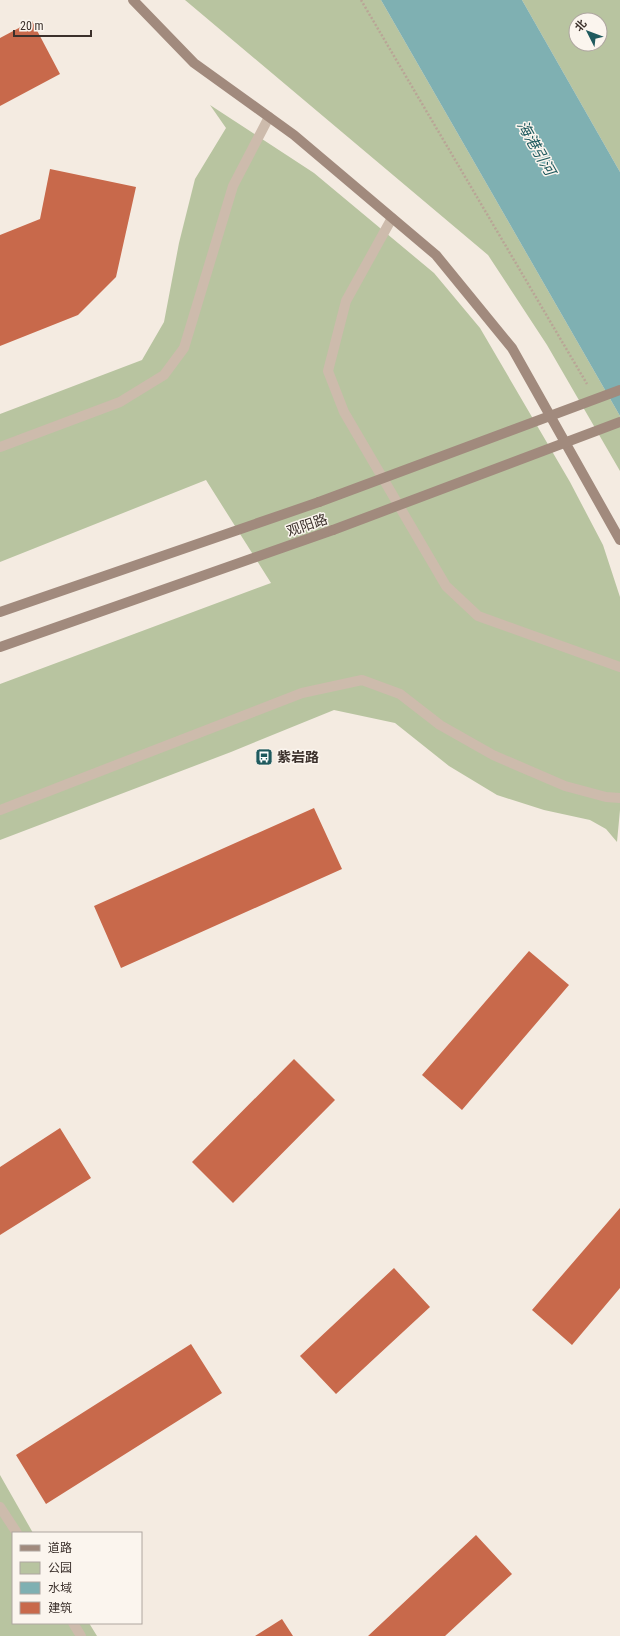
<svg xmlns="http://www.w3.org/2000/svg" width="620" height="1636" viewBox="0 0 620 1636" font-family="'Roboto Condensed','Noto Sans SC',sans-serif">
<style>
.green{fill:#b8c4a0;fill-rule:evenodd}
.water{fill:#7fb0b2}
.building{fill:#c8694b}
.lines{fill:none;stroke-linecap:round;stroke-linejoin:round}
.path{stroke:#b9a596;stroke-width:2.5;stroke-dasharray:2 2;stroke-linecap:butt}
.lane{stroke:#cdbbac;stroke-width:10}
.street{stroke:#cdbbac;stroke-width:10}
.secondary{stroke:#a18a7d;stroke-width:10}
.secondary-bridge{stroke:#a18a7d;stroke-width:10}
.labels{text-anchor:middle;stroke-width:3;stroke-linejoin:round;paint-order:stroke}
.street-label{font-size:14px;fill:#3b302b;stroke:#fbf5ee}
.poi-label{font-size:14px;font-weight:bold;fill:#3b302b;stroke:#fbf5ee;text-anchor:start}
.water-label{font-size:15px;font-style:italic;fill:#1f5a5e;stroke:#fbf5ee}
</style>
<rect width="100%" height="100%" fill="#f4ebe1"/>
<path class="green" d="M185,0H381L620,416V471L547,345L488,255Z
M522,0H620V172ZM576,20H600V44H576Z
M210,105L314,173L434,273L480,328L570,482L603,545L620,597V810L617,842L606,829L590,820L544,810L497,795L449,766L395,723L334,710L231,752L0,840V684L271,583L206,480L0,562V414L142,360L164,322L179,243L195,179L226,128Z
M0,1475L33,1533H13V1623H89L97,1636H0Z"/>
<path class="water" d="M381,0H522L620,172V416Z"/>
<path class="building" d="M32,21L60,74L0,106V38Z
M50,169L136,187L116,277L78,315L0,346V235L40,219Z
M314,808L342,869L121,968L94,906Z
M529,951L569,985L462,1110L422,1075Z
M294,1059L335,1100L233,1203L192,1162Z
M60,1128L91,1178L0,1235V1167Z
M620,1208V1288L572,1345L532,1310Z
M394,1268L430,1307L336,1394L300,1356Z
M191,1344L222,1393L46,1504L16,1455Z
M476,1535L512,1574L445,1636H368Z
M282,1619L293,1636H255Z"/>
<g class="lines">
<path class="path" d="M361,0L587,384"/>
<path class="lane" d="M392,218L346,301L328,371L344,412L446,586L478,616L620,667"/>
<path class="street" d="M0,447L120,402L164,375L184,348L233,186L269,117
M0,810L302,693L362,680L400,694L440,725L493,755L565,786L606,797L620,798
M0,1507L17,1533
M73,1623L81,1636"/>
<path class="secondary" d="M133,0L194,63L294,135L436,255L512,348L620,540
M0,612L319,502
M0,647L333,530"/>
<path class="secondary-bridge" d="M319,502L620,390
M333,530L620,422"/>
</g>
<defs>
<g id="bus-square" transform="scale(0.9)"><rect x="-9" y="-9" width="18" height="18" rx="4" fill="#1f5a5e" stroke="#fbf5ee"/><path d="M-5-6H5V4H4V6H2V4H-2V6H-4V4H-5ZM-3.5-4V0h7V-4ZM-3.5 1.2v1.5H-2V1.2ZM2 1.2v1.5H3.5V1.2Z" fill="#fff"/></g>
</defs>
<g fill-rule="evenodd">
<use href="#bus-square" x="264" y="757"/>
</g>
<g class="labels">
<g class="street-label">
<text transform="translate(307 525) rotate(-19)" y="5">观阳路</text>
</g>
<g class="poi-label">
<text x="277" y="762">紫岩路</text>
</g>
<g class="water-label">
<text transform="translate(536 148) rotate(60)" y="5">海港引河</text>
</g>
</g>
<rect x="12" y="1532" width="130" height="92" fill="#fbf5ee" stroke="#aea6a0"/>
<rect x="20" y="1545" width="20" height="6" fill="#a18a7d" stroke="#aea6a0"/>
<text x="48" y="1552" font-size="12" fill="#3b302b">道路</text>
<rect x="20" y="1562" width="20" height="12" fill="#b8c4a0" stroke="#aea6a0"/>
<text x="48" y="1572" font-size="12" fill="#3b302b">公园</text>
<rect x="20" y="1582" width="20" height="12" fill="#7fb0b2" stroke="#aea6a0"/>
<text x="48" y="1592" font-size="12" fill="#3b302b">水域</text>
<rect x="20" y="1602" width="20" height="12" fill="#c8694b" stroke="#aea6a0"/>
<text x="48" y="1612" font-size="12" fill="#3b302b">建筑</text>
<g transform="translate(588 32) rotate(312)"><circle r="19" fill="#fbf5ee" stroke="#aea6a0"/>
<path d="M0-3L7 15L0 10L-7 15Z" fill="#1f5a5e"/>
<text y="-6" font-size="11" font-weight="bold" text-anchor="middle" fill="#3b302b">北</text>
</g>
<path d="M14 30v6h77v-6" fill="none" stroke="#3b302b" stroke-width="2"/>
<text x="20" y="30" font-size="12" fill="#3b302b" stroke="#fbf5ee" stroke-width="3" paint-order="stroke">20 m</text>
</svg>
